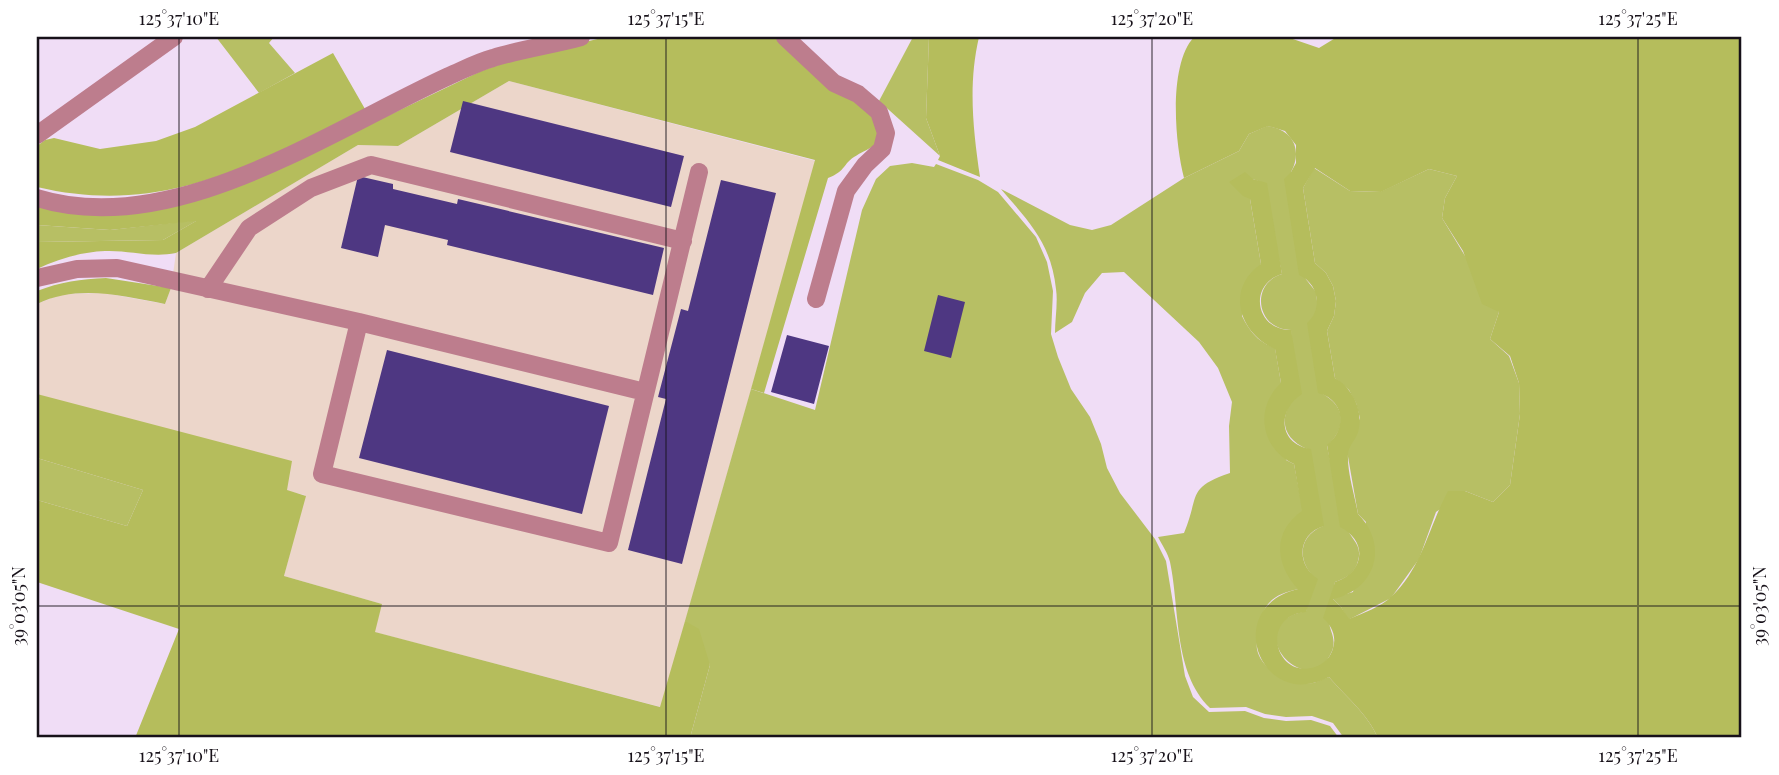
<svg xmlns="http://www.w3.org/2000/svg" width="1779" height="775" viewBox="0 0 1779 775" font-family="'Playfair Display',serif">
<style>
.industrial{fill:#ecd6ca}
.green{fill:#b7bf64}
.forest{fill:#b5bd5c;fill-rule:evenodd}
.building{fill:#4e3782}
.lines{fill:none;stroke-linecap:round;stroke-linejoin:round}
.minor{stroke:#bd7d8d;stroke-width:18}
.ticks{fill:none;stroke:#171119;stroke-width:2;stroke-opacity:0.45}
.neatline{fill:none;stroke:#171119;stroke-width:2.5}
.ticks-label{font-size:18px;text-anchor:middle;fill:#171119}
</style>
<rect width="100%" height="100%" fill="#f0ddf6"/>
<path class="industrial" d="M509,81L816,161L661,707L374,632L382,604L284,576L305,495L287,491L37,394V304L61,294L104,293L165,304L171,288L176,253L358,145L398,146Z"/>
<path class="green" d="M216,37H274L269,43L295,73L259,93Z
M913,37H929L926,118L940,156L879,101Z
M1267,126C1293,129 1303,150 1291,172L1305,278L1316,292L1317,301V310L1312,319L1321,393C1346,406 1347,427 1327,446C1333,472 1337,500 1346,526C1350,539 1363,544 1358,561C1355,573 1346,578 1335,582C1333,594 1329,607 1329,620C1329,631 1337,638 1332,651C1309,706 1235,625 1306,611L1315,578C1297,561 1298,536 1323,526L1307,449C1284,439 1278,420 1293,399L1291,330C1257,330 1249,284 1282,274L1263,183L1253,179L1250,199L1261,264L1242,316C1250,332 1258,342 1275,348L1281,383L1286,460L1294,464L1303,511L1299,589C1272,594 1261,605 1259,632C1258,637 1256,644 1257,649C1261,671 1293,686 1313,683C1318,682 1324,678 1329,677C1346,697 1367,713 1378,738H1344L1333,723L1312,716L1286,717L1265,714L1246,707L1210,708C1173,672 1180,609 1170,562C1168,553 1162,545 1158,537L1184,533C1200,495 1186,488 1230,473L1229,426L1232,402L1218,368L1199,342L1124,272L1102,273L1085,293L1072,322L1055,333C1055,319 1058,303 1056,289C1051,243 1029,222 1001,189L1070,225L1092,230L1111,225L1184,178L1239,151L1249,134Z
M912,163L934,167L936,164L978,180L998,192L1036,237L1047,262L1053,291L1051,334L1058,357L1071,389L1090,417L1101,444L1107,468L1120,493L1155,539L1166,561L1185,676L1193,697L1209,712L1245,711L1264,718L1286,721L1311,720L1330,726L1339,738H690L710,665L685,621L751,389L815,410L862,210L876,179L890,166Z
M1314,168L1350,191L1380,192L1429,169L1457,176L1445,198L1442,218L1499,312L1490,339L1509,356L1519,383L1520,414L1510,485L1493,502L1465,491L1436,512L1419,559L1391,598L1348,620L1341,607L1332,598L1353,592L1366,522L1358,514L1347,451L1360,418L1356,403L1349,390L1335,378L1327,331L1334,316L1336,301L1333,286L1326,273L1315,263L1303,188Z
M198,220L163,240L37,242V225L110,230Z
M37,458L143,490L127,526L37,500Z"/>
<path class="forest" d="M606,37H778L875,119C885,148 874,144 854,157C843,164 846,171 828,178L764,393L751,389L815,160L509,81L398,146L358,145L176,253C151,258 129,250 105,251C81,252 58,259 37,269V242L163,240L196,221L110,230L37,225V201L65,209L258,178L481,71L525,56Z
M929,37H979C968,84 973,129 980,177L938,160L940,156L926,118Z
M1194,37H1287L1319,48L1337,37H1742V738H1378C1367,713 1346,697 1329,677C1324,679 1319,682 1313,683C1256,697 1226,606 1298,589C1275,564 1272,532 1302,511L1294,464C1261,449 1254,408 1281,383L1275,349C1239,333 1225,289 1261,264L1250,199L1243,196L1229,182L1245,172L1253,179L1267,183L1282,274C1248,284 1255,330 1291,330L1302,394C1277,410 1278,444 1311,449L1324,526C1297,534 1296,565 1318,579L1306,612C1259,616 1275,680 1315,667C1324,664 1331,657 1333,648C1337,636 1331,625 1323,618L1335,582C1365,572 1368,541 1340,527L1327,445C1347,429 1345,400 1318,393L1307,323C1323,309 1319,284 1299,275L1284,179L1291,172L1296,163V145L1285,131L1268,126L1249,134L1239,151L1184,178C1175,144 1168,65 1194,37ZM1315,168L1350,191L1381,192L1429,169L1457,176L1445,198L1442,218L1463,251L1482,304L1499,312L1490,339L1510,356L1519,383L1520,414L1510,485L1493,502L1465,491H1448C1429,526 1422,568 1392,596C1381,607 1363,613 1349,619L1341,607L1333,599C1376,590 1389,545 1358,514C1355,496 1347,473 1348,454C1348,448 1354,441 1357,435C1365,414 1354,389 1335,378L1327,331L1334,316L1336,301L1333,286L1326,273L1315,263L1303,188Z
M333,53L365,109C255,164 164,217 37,187V146L45,140L54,138L100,149L156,141L195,127Z
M106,278L171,288L165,304C123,296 78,284 37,304V291C60,282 81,279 106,278Z
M37,394L292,461L287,490L306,496L284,576L382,604L375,632L660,707L685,621L699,629L710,665L690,738H135L179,629L37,582V500L127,526L143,490L37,458Z"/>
<path class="building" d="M463,101L684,156L671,207L450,152Z
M358,176L393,184V189L457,204L458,199L664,248L653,295L447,245L448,240L385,225L378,257L341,248Z
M721,180L776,193L682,564L628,550L666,399L658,397L681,309L688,311Z
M938,295L965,302L951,358L924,351Z
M787,335L829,346L814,404L771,392Z
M387,350L609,406L582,514L359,458Z"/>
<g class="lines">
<path class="minor" d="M785,37L834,83L858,94L879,112L886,133L882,149L865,165L846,191L816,299
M37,135L174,37
M37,198C173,240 329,131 449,76C463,70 478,62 493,58C522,49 552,45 581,37
M37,278L77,269L117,268L359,322
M208,289L249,228L311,188L371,165L683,241
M645,392L359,322L322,474L609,543L699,172"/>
</g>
<path class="ticks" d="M179,37V738M666,37V738M1152,37V738M1638,37V738M37,606H1742"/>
<rect width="1779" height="775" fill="none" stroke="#ffffff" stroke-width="77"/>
<rect x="38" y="38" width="1702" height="698" class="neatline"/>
<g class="ticks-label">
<text x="179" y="25">125°37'10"E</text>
<text x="666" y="25">125°37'15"E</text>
<text x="1152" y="25">125°37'20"E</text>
<text x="1638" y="25">125°37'25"E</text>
<text transform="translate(19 606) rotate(-90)" y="6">39°03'05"N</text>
<text transform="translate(1760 606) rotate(-90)" y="6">39°03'05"N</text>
<text x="179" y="762">125°37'10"E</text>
<text x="666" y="762">125°37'15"E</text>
<text x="1152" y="762">125°37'20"E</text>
<text x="1638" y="762">125°37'25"E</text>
</g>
</svg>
